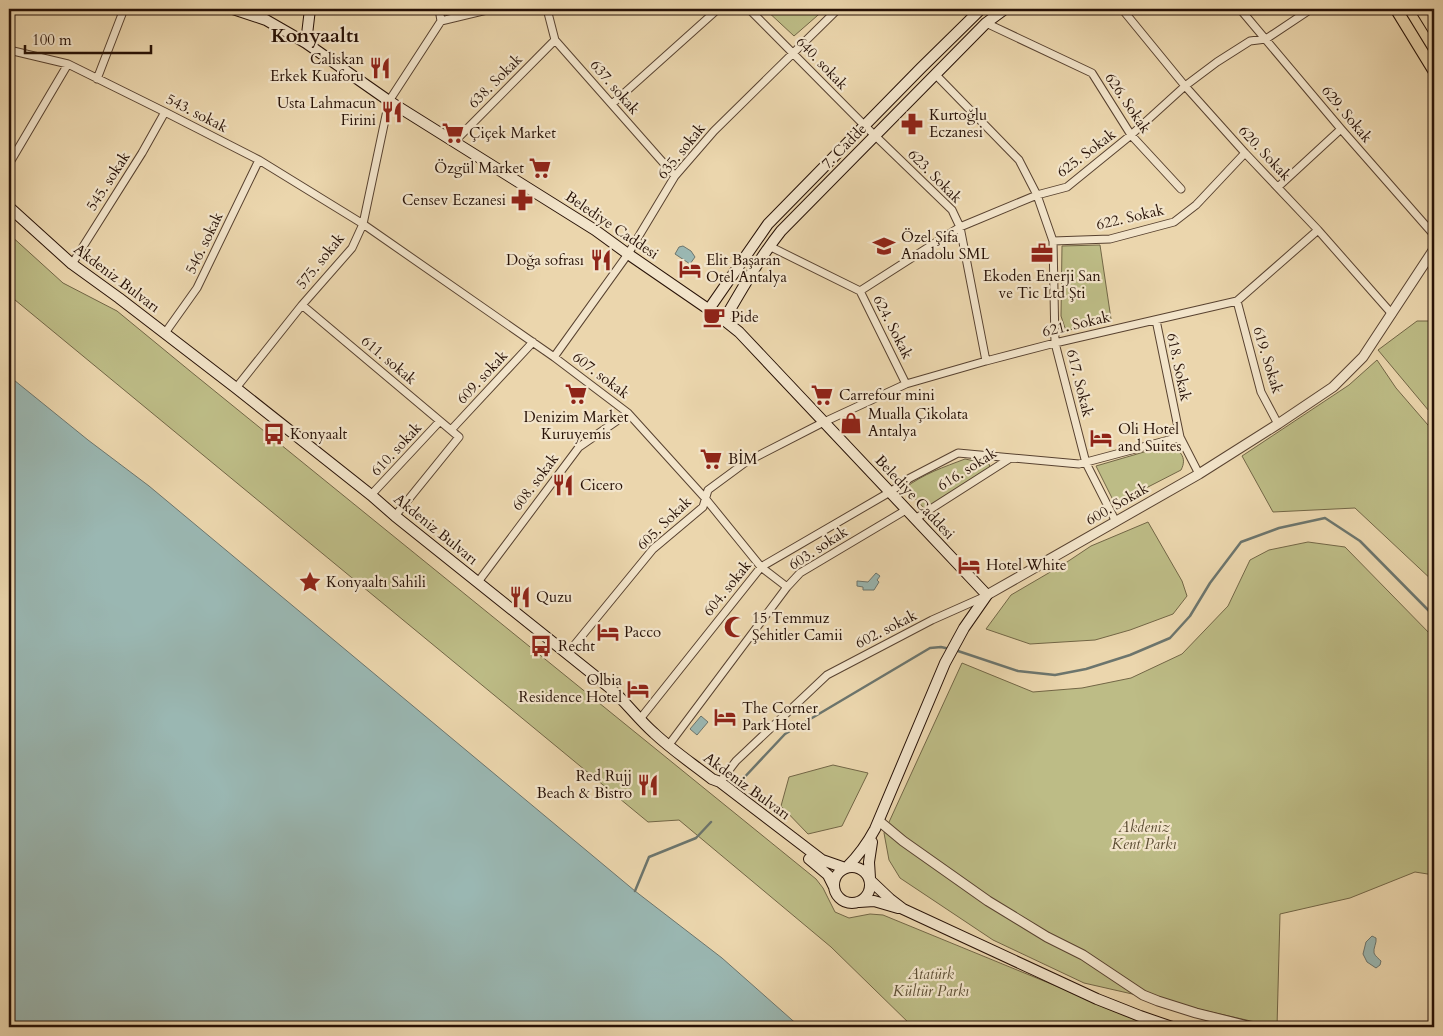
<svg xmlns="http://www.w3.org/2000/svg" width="1443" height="1036" viewBox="0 0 1443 1036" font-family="Cardo,serif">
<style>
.green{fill:#bdbc86;stroke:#726646}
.water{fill:#9ab7b2;stroke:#6c756d}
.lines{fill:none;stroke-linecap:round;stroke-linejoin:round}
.stream{stroke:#6c756d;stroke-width:2.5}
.minor-casing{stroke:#584230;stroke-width:9}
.tertiary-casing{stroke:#584230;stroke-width:11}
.secondary-casing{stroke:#271106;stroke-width:12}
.primary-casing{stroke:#271106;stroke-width:13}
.minor{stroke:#f2e4ca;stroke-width:7}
.tertiary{stroke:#f2e4ca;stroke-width:9}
.secondary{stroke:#f2e4ca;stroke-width:10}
.primary{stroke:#ebd6ad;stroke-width:11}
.labels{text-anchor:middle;stroke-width:4.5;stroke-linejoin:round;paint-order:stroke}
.poi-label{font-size:15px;fill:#271106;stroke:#f2e4ca;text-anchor:start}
.street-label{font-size:15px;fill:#271106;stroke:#f2e4ca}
.park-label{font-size:15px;font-style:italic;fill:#5c4d33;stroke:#f2e4ca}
.district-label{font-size:20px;font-weight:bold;fill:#271106;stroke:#f2e4ca}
</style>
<rect width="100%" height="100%" fill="#ebd6ad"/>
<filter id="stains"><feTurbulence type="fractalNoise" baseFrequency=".004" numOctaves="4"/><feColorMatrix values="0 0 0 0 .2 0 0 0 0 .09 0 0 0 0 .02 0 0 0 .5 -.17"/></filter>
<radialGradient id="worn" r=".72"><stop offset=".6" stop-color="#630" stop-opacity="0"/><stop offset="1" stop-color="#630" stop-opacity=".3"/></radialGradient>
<path class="green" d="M765,9H825L794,36Z
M9,234L63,283L117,311L190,371L816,879L823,888L835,912L849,918L870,914L883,915L1117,1011L1139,1022L1145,1027H913L831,947L679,820L648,822L9,295Z
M1100,245L1111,319L1066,331L1061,316L1062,246Z
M1417,321H1434V417L1378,350Z
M1377,360L1396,388L1434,432V582L1355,508L1273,512L1242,456L1349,385Z
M1168,445C1179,449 1188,457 1181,470L1115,504L1096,466Z
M965,459L989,464L990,467L925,509L905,488C923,474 944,467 965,459Z
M1148,522L1182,581L1187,596L1173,614L1130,630L1095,640L1030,644L986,629L1011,595L1064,564L1091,546Z
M1308,542L1345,547L1434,638L1433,654L1434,658V875L1415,872L1350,898L1280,914L1277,1027L1084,983L993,940L900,878L889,860L884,833L962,663L1033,692L1082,688L1131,678L1182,654L1228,606L1250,560L1269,550Z
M833,765L868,773L842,826L808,834L781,806L789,777Z"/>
<path class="water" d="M683,246L691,251L695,257L690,264L675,254L679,247Z
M9,376L88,440L149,486L635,891L722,958L800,1027H9Z
M876,573L880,576L877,580L879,582L874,590H863V587L857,586V581L868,582Z
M701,716L708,722L697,735L690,729Z
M1372,936L1376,938C1377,943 1373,948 1374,953C1375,956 1379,959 1381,961L1380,965L1376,968L1367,962L1363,954L1366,942Z"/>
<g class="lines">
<path class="stream" d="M955,650L1018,671L1055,675L1086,669L1130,655L1170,638L1190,616L1210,583L1241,542L1279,528L1325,518L1360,541L1434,616
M740,782L785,734L930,648L941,647L950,649
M635,891L649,857L696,838L711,822"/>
<g class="minor-casing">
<path id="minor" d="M439,9L441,21
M547,9L555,40L675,176
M749,9L865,126L952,210L960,227L986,361
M1122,9L1185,86L1245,153L1318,230L1392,314
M1240,9L1341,129L1434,235
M986,23L1092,73L1131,135L1181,189
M9,50L68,64L165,112L259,160L363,224L554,357L628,413L705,498L761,567L787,587
M935,74L1019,160L1037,195L1053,241L1055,343L1086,463L1116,522
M97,79L124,9
M612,104L718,9
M455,141L555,40
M9,164L68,64
M1278,187L1341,129
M1053,241L1110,239L1174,222L1196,205L1245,153
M769,246L860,291L906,384
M72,264L142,153L165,112
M860,291L960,227L1037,195L1067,187L1131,135L1185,86L1217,62L1250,41L1266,39L1311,9
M1237,301L1261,392L1278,424
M302,305L459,437L395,516
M1156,320L1180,437L1199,474
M165,333L197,288L259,160
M554,357L628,254L675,176L714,131L838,9
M236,388L302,305L352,248L363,224L389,101L441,21L491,9
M451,430L533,342
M371,495L440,421
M915,519L1009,459
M478,582L579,447L628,413
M567,654L653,549L703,507L708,490L746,462L824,422L906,384L986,361L1055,343L1237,301L1318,230
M640,719L761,567L890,492L910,478L958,453L1079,464L1180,437
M668,746L787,587L800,573L906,510
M720,782L736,761L827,675L932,620L986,596"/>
</g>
<g class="tertiary-casing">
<path id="tertiary" d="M987,595L1199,474L1278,424L1333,387L1363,357L1434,249
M879,821L903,841L988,901L1047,937L1083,955L1143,995L1158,1001L1196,1013L1252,1027"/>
</g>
<g class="secondary-casing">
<path id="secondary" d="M233,9L266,20L306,43L389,101L595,230L628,254L724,320L739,332L987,595L964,628L945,663L875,829C867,844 859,855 847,867
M306,43L310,9
M9,207L72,264L119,298L236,388L371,495L395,516L610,688C626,702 638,719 654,733C672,750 693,764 712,779L720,782L822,860L845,868
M709,309L768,224L921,68L981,9
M724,320C742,289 759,259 781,231L986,23L1005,9
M809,859L828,875L834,887
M834 885a18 18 0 1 1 36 0a18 18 0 1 1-36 0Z
M870,878L869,862L872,842
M871,881L890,899L903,909L1097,999L1140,1016L1172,1027
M859,902L874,901L898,908"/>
</g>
<g class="primary-casing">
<path id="primary" d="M1396,9L1434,71
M1421,9L1434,30"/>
</g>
<use href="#minor" class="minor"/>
<use href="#tertiary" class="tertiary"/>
<use href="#secondary" class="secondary"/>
<use href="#primary" class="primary"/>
</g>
<defs>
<g id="restaurant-bare" transform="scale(1.725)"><path d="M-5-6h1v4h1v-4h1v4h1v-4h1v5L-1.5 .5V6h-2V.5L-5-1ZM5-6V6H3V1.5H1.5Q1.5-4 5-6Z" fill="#8f2418" stroke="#f2e4ca" stroke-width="2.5" paint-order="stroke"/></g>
<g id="pharmacy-bare" transform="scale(1.725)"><path d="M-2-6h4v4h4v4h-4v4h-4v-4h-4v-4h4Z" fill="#8f2418" stroke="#f2e4ca" stroke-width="2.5" paint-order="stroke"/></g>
<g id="supermarket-bare" transform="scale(1.725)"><path d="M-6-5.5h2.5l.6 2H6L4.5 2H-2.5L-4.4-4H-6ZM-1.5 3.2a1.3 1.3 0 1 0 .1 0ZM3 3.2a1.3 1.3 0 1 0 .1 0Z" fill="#8f2418" stroke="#f2e4ca" stroke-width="2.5" paint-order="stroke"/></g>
<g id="school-bare" transform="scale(1.725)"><path d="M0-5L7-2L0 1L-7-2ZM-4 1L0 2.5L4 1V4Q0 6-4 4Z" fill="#8f2418" stroke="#f2e4ca" stroke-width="2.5" paint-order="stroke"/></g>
<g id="office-bare" transform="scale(1.725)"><path d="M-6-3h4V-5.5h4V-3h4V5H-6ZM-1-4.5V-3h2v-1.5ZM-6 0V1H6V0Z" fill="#8f2418" stroke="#f2e4ca" stroke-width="2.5" paint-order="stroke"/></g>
<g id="hotel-bare" transform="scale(1.725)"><path d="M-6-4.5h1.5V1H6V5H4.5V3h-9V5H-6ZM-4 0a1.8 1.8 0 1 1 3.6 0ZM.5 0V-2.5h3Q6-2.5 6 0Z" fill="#8f2418" stroke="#f2e4ca" stroke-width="2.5" paint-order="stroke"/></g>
<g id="cafe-bare" transform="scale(1.725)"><path d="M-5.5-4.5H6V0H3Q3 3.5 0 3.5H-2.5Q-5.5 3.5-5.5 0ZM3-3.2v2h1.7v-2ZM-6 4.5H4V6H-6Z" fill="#8f2418" stroke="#f2e4ca" stroke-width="2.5" paint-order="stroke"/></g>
<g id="shop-bare" transform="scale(1.725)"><path d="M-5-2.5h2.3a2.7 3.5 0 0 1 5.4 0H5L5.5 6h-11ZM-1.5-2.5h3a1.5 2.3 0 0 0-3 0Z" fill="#8f2418" stroke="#f2e4ca" stroke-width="2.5" paint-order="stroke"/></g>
<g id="bus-bare" transform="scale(1.725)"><path d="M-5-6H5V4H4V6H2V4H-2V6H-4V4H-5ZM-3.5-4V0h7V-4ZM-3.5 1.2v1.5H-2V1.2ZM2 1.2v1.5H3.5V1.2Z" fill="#8f2418" stroke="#f2e4ca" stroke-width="2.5" paint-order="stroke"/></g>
<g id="sight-bare" transform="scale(1.725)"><path d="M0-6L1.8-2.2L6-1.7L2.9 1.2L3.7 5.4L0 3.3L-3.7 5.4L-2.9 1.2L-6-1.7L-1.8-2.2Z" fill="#8f2418" stroke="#f2e4ca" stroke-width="2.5" paint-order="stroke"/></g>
<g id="mosque-bare" transform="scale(1.725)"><path d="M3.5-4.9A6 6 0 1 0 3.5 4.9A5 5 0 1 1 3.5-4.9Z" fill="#8f2418" stroke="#f2e4ca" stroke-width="2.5" paint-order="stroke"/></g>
</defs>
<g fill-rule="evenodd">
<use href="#restaurant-bare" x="380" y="68"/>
<use href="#restaurant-bare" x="392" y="112"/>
<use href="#pharmacy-bare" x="912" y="124"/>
<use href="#supermarket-bare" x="453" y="133"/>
<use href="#supermarket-bare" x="540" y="168"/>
<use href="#pharmacy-bare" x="522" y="200"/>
<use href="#school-bare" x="884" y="246"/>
<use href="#office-bare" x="1042" y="253"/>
<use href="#restaurant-bare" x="601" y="260"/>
<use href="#hotel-bare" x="690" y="269"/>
<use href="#cafe-bare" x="714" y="317"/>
<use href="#supermarket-bare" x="576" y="394"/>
<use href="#supermarket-bare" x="822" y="395"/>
<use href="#shop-bare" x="851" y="423"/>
<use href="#bus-bare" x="274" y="434"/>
<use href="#hotel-bare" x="1101" y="438"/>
<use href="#supermarket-bare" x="711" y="459"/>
<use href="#restaurant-bare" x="563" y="485"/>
<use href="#hotel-bare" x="969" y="565"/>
<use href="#sight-bare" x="310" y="582"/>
<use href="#restaurant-bare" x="520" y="597"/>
<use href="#mosque-bare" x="735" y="627"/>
<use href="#hotel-bare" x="608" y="632"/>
<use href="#bus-bare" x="541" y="646"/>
<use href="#hotel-bare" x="638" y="689"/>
<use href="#hotel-bare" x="725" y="717"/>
<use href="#restaurant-bare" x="648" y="785"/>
</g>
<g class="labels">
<g class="poi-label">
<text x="364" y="64" text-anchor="end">Caliskan<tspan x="364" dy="17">Erkek Kuaforu</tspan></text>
<text x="376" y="108" text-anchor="end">Usta Lahmacun<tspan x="376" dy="17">Firini</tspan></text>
<text x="929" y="120">Kurtoğlu<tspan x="929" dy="17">Eczanesi</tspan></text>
<text x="469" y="138">Çiçek Market</text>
<text x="524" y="173" text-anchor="end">Özgül Market</text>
<text x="506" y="205" text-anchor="end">Censev Eczanesi</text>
<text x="901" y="242">Özel Şifa<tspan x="901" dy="17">Anadolu SML</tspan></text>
<text x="584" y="265" text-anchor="end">Doğa sofrası</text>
<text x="706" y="265">Elit Başaran<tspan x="706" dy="17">Otel Antalya</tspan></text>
<text x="1042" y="281" text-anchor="middle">Ekoden Enerji San<tspan x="1042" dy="17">ve Tic Ltd Şti</tspan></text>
<text x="731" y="322">Pide</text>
<text x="839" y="400">Carrefour mini</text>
<text x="868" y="419">Mualla Çikolata<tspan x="868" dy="17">Antalya</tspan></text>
<text x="576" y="422" text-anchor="middle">Denizim Market<tspan x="576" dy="17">Kuruyemis</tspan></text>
<text x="1118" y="434">Oli Hotel<tspan x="1118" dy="17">and Suites</tspan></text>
<text x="290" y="439">Konyaalt</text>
<text x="728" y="464">BİM</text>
<text x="580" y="490">Cicero</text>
<text x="986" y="570">Hotel White</text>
<text x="326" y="587">Konyaaltı Sahili</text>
<text x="536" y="602">Quzu</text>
<text x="752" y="623">15 Temmuz<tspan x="752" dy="17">Şehitler Camii</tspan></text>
<text x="624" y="637">Pacco</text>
<text x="558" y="651">Recht</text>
<text x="622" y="685" text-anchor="end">Olbia<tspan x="622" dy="17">Residence Hotel</tspan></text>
<text x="742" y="713">The Corner<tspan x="742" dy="17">Park Hotel</tspan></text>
<text x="632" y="781" text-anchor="end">Red Rujj<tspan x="632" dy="17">Beach &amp; Bistro</tspan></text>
</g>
<g class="street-label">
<text transform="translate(822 63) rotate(46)" y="5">640. sokak</text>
<text transform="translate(495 81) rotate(-45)" y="5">638. Sokak</text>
<text transform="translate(615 87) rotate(49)" y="5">637. sokak</text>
<text transform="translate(1128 103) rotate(56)" y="5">626. Sokak</text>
<text transform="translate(197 113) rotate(27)" y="5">543. sokak</text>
<text transform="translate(1347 114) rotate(50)" y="5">629. Sokak</text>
<text transform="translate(844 146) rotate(-45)" y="5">7. Cadde</text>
<text transform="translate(681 151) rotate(-51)" y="5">635. sokak</text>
<text transform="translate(1086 153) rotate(-37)" y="5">625. Sokak</text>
<text transform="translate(1265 153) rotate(47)" y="5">620. Sokak</text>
<text transform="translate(935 176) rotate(45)" y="5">623. Sokak</text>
<text transform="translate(108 181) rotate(-57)" y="5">545. sokak</text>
<text transform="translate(1130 217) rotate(-13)" y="5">622. Sokak</text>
<text transform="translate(612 225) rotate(34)" y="5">Belediye Caddesi</text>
<text transform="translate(204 243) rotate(-64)" y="5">546. sokak</text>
<text transform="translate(320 261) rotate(-51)" y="5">575. sokak</text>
<text transform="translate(117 278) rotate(37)" y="5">Akdeniz Bulvarı</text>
<text transform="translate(1076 324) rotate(-13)" y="5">621. Sokak</text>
<text transform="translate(893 327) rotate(63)" y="5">624. Sokak</text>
<text transform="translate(389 360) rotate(40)" y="5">611. sokak</text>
<text transform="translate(1268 360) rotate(73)" y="5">619. Sokak</text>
<text transform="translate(1179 367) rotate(78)" y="5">618. Sokak</text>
<text transform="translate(601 375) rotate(37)" y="5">607. sokak</text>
<text transform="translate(482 377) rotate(-47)" y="5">609. sokak</text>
<text transform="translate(1080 383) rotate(76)" y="5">617. Sokak</text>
<text transform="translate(396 449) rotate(-47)" y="5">610. sokak</text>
<text transform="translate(967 469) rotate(-32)" y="5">616. sokak</text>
<text transform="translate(535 482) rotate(-53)" y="5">608. sokak</text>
<text transform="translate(915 497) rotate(47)" y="5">Belediye Caddesi</text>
<text transform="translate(1117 504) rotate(-30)" y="5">600. Sokak</text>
<text transform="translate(664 523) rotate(-44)" y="5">605. Sokak</text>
<text transform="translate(436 529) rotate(39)" y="5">Akdeniz Bulvarı</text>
<text transform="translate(818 548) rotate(-33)" y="5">603. sokak</text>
<text transform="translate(727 588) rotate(-51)" y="5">604. sokak</text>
<text transform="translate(886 629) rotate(-27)" y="5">602. sokak</text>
<text transform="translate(747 786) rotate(36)" y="5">Akdeniz Bulvarı</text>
</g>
<g class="park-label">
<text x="1144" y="832">Akdeniz<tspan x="1144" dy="17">Kent Parkı</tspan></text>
<text x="931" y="979">Atatürk<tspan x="931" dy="17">Kültür Parkı</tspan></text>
</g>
<g class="district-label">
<text x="315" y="42">Konyaaltı</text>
</g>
</g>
<rect width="1443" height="1036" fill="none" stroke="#ebd6ad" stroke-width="30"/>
<rect x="10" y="10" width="1423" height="1016" fill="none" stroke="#271106" stroke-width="2.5"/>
<rect x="15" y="15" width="1413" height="1006" fill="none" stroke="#271106"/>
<path d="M25 45v8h126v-8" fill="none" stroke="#271106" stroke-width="2.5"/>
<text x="32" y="45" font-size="15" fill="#271106" stroke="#f2e4ca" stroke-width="4" paint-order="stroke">100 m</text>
<rect width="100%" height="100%" filter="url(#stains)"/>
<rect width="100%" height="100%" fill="url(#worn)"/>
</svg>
